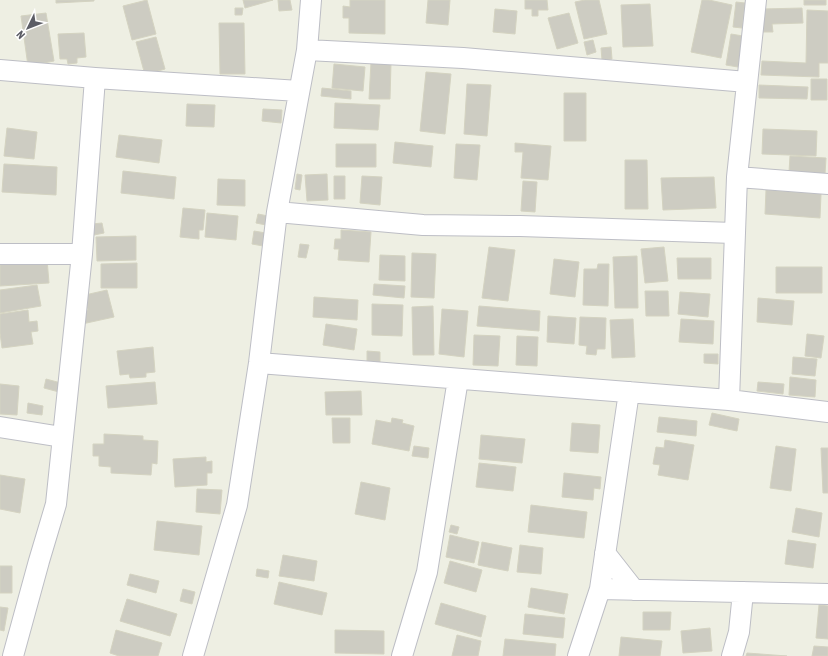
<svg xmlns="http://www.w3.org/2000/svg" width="828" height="656" viewBox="0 0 828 656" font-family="'Asap Condensed',sans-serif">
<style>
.building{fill:#cdccc2;stroke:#d4d3c1}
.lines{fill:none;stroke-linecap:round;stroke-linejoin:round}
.minor-casing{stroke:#bdbec5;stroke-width:22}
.minor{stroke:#fff;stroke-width:20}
</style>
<rect width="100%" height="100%" fill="#eeefe3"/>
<path class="building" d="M56,0H94V1L56,3Z
M147,0L156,34L132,40L123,6Z
M243,0H273L245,8Z
M278,0H290L292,10L279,11Z
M350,0H385V34L349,33V18H343V6L350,7Z
M428,0H450L448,25L426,23Z
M525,0H547L548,10H538V16H532V9H525Z
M585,0H599L607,34L584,39L575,2Z
M702,0H709L732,5L721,58L691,52Z
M804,0H826V5H804Z
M736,2L745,3L742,28L733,27Z
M650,4L653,46L623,47L621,5Z
M235,8H243L242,15H235Z
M802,8L803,23L772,24L773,32H763L762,9Z
M495,9L517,11L515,34L493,32Z
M807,10L828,11V63H819V77L761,75L762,61L806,63Z
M46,13L54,61L28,66L21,16Z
M569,13L578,43L557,49L548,18Z
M219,23H244L245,74H220Z
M84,33L86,57L77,58V63L68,64L67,59H60L58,34Z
M731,34L743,36L738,67L726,65Z
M156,37L165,69L145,75L136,42Z
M593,40L596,52L587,55L584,42Z
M611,47L612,59L602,60L601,48Z
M371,62L391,63L390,99H369Z
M334,64L365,67L363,91L332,88Z
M426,72L451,74L445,134L420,131Z
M811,79H827V100H811Z
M467,84L491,85L487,136L464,134Z
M759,85L808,87L807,99L759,98Z
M322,88L351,91V99L321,96Z
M564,93H586V141H564Z
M335,103L380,105L378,130L334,128Z
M187,104L215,105L214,127L186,126Z
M263,109L282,110L281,123L262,121Z
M7,128L37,132L34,159L4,156Z
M763,129L817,131L816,156L762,154Z
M119,135L162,140L159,163L116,157Z
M395,142L433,146L431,167L393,163Z
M515,143L551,146L548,180L521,178L523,152H515Z
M336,144H376V167H336Z
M456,144L480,145L477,180L454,178Z
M790,156L826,158L825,174L789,172Z
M625,160H647L648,209H625Z
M4,164L57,167L56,195L2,192Z
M123,171L176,177L174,199L121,193Z
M297,174L302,175L300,190L295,189Z
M327,174L328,200L307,201L305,175Z
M334,176H345V199H334Z
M362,176L382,177L380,205L360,203Z
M714,177L716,208L663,210L661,178Z
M218,179L245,180V206L217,205Z
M523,181L537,182L535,212L521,211Z
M766,190L821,194L820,218L765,214Z
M183,208L205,210L203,230H199V239L180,237Z
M207,213L238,216L236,240L205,237Z
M258,214L268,216L266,225L256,223Z
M102,223L104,233L94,235L92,224Z
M341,230L371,232L369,262L338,260L339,249H334L335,239H341Z
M254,231L266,233L263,246L252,244Z
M136,236V260L97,261L96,237Z
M300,244L309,245L306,258L298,257Z
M489,247L515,250L508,301L482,298Z
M664,247L668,281L645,283L641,249Z
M412,253L436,254L434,298L411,297Z
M380,255L405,256V281L379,280Z
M637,256L638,308H615L613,257Z
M677,258H711V279H678Z
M47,259L49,283L0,286V262Z
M554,259L579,262L575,297L550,294Z
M137,263V288H101V264Z
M598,264H609L608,306L583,305L584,269H597Z
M776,267H822V293H776Z
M374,284L405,286L404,298L373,295Z
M37,285L41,306L0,313V290Z
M107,290L114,317L82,324L79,312L88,310L85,295Z
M645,291H668L669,316H646Z
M680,292L710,294L708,317L678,314Z
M314,297L358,300L357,320L313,317Z
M758,298L794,301L792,325L757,322Z
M372,304L403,305L402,336L372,335Z
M433,306L434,355H413L412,307Z
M479,306L540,311L539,331L477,326Z
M442,309L468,311L464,357L439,354Z
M28,310L29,322L37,321L38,331L31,332L33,344L2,348L0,333V314Z
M548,316L576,318L574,344L547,342Z
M580,317L606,318L605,349H597L596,355L586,354L587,346L579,345Z
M633,319L635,357L612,358L610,320Z
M681,319L714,321L713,344L679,342Z
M326,324L357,329L354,350L323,345Z
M807,334L824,336L821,358L805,356Z
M474,335L500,336L498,366L473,365Z
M517,336L538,337L537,366L516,365Z
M153,347L155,372L146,373V377L130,378L129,374L120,375L117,351Z
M367,351L380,352V365H367Z
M704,354H718V364L704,363Z
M793,357L817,359L815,376L792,374Z
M790,377L816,380L815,397L789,395Z
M46,379L61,383L59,392L44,388Z
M155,382L157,404L108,408L106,386Z
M758,382L784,384L783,394L757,391Z
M0,384L19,386L17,415L0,414Z
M361,391L362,415H326L325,392Z
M28,403L43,406L42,415L27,413Z
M712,413L739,419L737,431L709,425Z
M659,417L697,421L696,436L657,432Z
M332,418H350V443H333Z
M392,418L403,420L402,423L414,426L409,451L372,444L376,420L391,423Z
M572,423L600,425L598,453L570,451Z
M104,434L143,436V440L158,441L157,464L152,463L151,475L111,473V467L99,466V456H93V444H104Z
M481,435L525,439L522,463L479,459Z
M665,440L694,445L688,480L658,475L660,465L653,464L656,447L664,448Z
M414,446L429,448L428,458L412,456Z
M776,446L796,449L791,491L770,488Z
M821,448H828V493H823Z
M206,457V462L212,461V473H207V485L175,487L173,459Z
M479,463L516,467L513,491L476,487Z
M564,473L601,477L600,489L594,488L593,500L562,497Z
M0,475L25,479L20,513L0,509Z
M361,482L390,488L385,520L355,514Z
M197,489L222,490L220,514L196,512Z
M531,505L587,512L584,538L528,532Z
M796,508L822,513L819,537L792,532Z
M157,521L202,526L199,555L154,550Z
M451,525L459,527L457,534L449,532Z
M450,535L479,542L474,563L446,557Z
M788,540L816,544L813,568L785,564Z
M482,542L512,548L508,571L478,565Z
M520,545L543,548L541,574L517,572Z
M283,555L317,561L314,581L279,576Z
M450,561L482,570L476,592L444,583Z
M0,566H12V593H0Z
M257,569L269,571L268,578L256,576Z
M130,574L159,581L156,593L127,585Z
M279,582L327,593L322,615L274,604Z
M531,588L568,594L564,614L528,607Z
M183,589L195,592L192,604L180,601Z
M127,599L177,614L170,636L120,621Z
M441,603L486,616L481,637L435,624Z
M819,605L828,606V639L816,638Z
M0,607L8,608L4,631L0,630Z
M643,612H671L670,630H643Z
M525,614L565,618L563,638L523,634Z
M710,628L712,651L683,653L681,631Z
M116,630L162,643L158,656H119L110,653Z
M335,630L384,631V654L335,653Z
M457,635L481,641L478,656H452Z
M621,637L662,641L660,656H619Z
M505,639L556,644L555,656H503Z
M814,646L828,647V656H812Z
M747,653L787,656H746Z"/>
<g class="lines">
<g class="minor-casing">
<path id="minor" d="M307,50L463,58L747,82
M0,70L95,78L299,91
M737,177L828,184
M277,212L423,225L520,226L734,233
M0,254H82
M259,363L729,400L828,412
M729,400L737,177L756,0
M0,427L62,437
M605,553L634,590
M600,589L828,594
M13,656L39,561L56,504L82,254L95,78
M193,656L237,505L259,363L277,212L307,50L311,0
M402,656L427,572L458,379
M578,656L600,589L629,392
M732,656L739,632L743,592"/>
</g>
<use href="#minor" class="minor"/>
</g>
<g transform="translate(28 28) rotate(227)" stroke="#ffffff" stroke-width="3" paint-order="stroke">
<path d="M0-3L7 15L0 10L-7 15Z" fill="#5b5c65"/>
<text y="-6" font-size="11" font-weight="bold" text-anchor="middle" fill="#5b5c65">N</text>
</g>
</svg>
